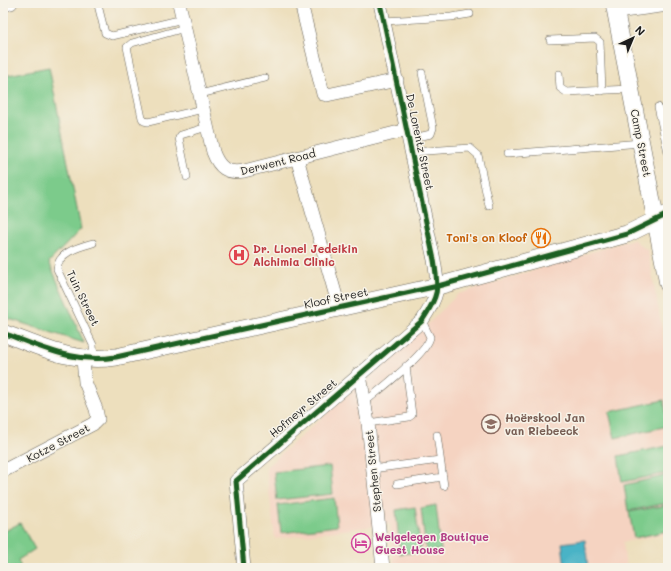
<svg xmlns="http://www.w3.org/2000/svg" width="671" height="571" viewBox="0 0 671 571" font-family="Mali,sans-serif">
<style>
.built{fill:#f5d3c1}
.green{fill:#7ccb8b;stroke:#4c7454}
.water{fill:#48b3c6;stroke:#326871}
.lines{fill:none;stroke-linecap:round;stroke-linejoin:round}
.service-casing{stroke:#656054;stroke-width:8}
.minor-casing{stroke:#656054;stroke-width:14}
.tertiary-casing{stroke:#656054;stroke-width:18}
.service{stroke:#fff;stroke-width:7}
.minor{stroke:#fff;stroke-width:13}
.tertiary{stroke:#fff;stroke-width:17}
.cycleway-casing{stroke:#f7f3e8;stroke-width:8}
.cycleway{stroke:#1b5e20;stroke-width:5}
.labels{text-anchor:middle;stroke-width:3;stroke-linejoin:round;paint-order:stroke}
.street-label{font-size:11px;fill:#1c1c1c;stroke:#f7f3e8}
.food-label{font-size:11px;font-weight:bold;fill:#c56008;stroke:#f7f3e8;text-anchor:end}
.health-label{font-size:11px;font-weight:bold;fill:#be3a42;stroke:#f7f3e8;text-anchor:start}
.education-label{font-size:11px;font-weight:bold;fill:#785e54;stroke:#f7f3e8;text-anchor:start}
.hotel-label{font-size:11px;font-weight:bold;fill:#b23c85;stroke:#f7f3e8;text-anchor:start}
</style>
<rect width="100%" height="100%" fill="#f7f3e8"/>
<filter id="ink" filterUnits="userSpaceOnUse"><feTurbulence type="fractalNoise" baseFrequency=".025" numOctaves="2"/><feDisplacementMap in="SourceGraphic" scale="8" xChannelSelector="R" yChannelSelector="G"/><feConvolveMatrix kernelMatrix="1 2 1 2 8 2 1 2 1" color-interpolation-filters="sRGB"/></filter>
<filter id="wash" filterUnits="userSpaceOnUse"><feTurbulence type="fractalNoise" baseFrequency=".012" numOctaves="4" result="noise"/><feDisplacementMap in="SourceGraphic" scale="16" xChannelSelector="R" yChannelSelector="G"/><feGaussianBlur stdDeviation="0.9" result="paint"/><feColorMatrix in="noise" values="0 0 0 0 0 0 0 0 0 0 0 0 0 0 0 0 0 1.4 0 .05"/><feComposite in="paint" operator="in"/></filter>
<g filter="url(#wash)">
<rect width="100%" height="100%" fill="#eddfbd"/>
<path class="built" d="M633,239L648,251L668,362V534L623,542L626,568H394L390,524L275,539L266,467L426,326L458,294Z"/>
<path class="green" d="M49,67L81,229L49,262L84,343L3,317V76Z
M664,400L668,426L615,438L609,412Z
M668,446V473L622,482L618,456Z
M330,466L333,494L277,500L274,472Z
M668,475V503L628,511L624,485Z
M334,498L337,526L281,533L278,505Z
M436,505L441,550L426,552L421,508Z
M668,505V531L634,538L629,512Z
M415,507L421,552L400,554L396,510Z
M20,523L35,549L18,560L21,568H3V532Z"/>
<path class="water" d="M585,540L588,568H565L562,543Z"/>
</g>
<g filter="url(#ink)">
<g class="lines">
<g class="service-casing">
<path id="service" d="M98,5L105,33L112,36L183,19
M384,21L451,17L470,14
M185,28L132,43L127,47L142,118L144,121L148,122L203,109
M550,40L595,38L600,42L602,91
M559,74L560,88L566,92L630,89
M200,94L265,78
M658,107L668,152
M409,139L431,134L433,128L422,73
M412,152L470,148L478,155L489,206
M507,154L641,143
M187,177L179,138L181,135L207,127
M93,243C79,247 58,252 57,269L93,345L94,359
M365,402C379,390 428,353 430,337L422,321
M368,423L409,417L412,415L406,366
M437,435L444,486
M372,469L440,460
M397,484L443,477"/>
</g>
<g class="minor-casing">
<path id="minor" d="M179,3L213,152C219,168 227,174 244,171L407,130
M301,3L323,94L327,95L397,80
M3,5L11,3
M616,12L668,5
M297,158L339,307
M358,374L361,381L368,423L383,568
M3,471L93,424L98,419L96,409L85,382L83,359
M244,568L236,481L422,321C439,295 439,290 434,260L380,3"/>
</g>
<g class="tertiary-casing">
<path id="tertiary" d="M614,3L668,284
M3,333C42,347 73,364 116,357L438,286L627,234L668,214"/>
</g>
<use href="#service" class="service"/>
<use href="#minor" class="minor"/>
<use href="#tertiary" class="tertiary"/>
<g class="cycleway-casing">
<path id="cycleway" d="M3,333C42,347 73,364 116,357L438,286L627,234L668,214
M244,568L236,481L422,321C439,295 439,290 434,260L380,3"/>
</g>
<use href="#cycleway" class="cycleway"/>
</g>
</g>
<defs>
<g id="restaurant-ring" transform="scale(1)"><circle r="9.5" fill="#f7f3e8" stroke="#e8710a" stroke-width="1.5"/><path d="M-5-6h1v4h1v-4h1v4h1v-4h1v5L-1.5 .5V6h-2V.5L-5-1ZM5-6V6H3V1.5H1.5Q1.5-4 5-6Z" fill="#e8710a"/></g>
<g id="hospital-ring" transform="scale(1)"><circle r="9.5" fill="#f7f3e8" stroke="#e0444e" stroke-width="1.5"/><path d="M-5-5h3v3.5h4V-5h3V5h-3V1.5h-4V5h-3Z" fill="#e0444e"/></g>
<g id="school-ring" transform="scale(1)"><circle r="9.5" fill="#f7f3e8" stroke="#8d6e63" stroke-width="1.5"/><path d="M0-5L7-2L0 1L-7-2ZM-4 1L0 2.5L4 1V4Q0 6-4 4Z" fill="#8d6e63"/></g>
<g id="hotel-ring" transform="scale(1)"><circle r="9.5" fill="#f7f3e8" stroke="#d1479c" stroke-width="1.5"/><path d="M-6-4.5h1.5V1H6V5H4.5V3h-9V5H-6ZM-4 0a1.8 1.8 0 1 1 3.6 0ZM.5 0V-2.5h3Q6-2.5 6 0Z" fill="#d1479c"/></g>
</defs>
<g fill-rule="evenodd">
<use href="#restaurant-ring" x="541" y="238"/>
<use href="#hospital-ring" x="239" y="255"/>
<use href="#school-ring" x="491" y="424"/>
<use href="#hotel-ring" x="361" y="543"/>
</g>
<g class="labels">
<g class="street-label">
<text transform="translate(420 142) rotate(78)" y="4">De Lorentz Street</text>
<text transform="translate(641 143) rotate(79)" y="4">Camp Street</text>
<text transform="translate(278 162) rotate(-14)" y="4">Derwent Road</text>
<text transform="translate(83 298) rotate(64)" y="4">Tuin Street</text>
<text transform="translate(336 298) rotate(-12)" y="4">Kloof Street</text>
<text transform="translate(303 408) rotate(-40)" y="4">Hofmeyr Street</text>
<text transform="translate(58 443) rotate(-28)" y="4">Kotze Street</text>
<text transform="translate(373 471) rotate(-96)" y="4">Stephen Street</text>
</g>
<g class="food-label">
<text x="527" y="242">Toni's on Kloof</text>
</g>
<g class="health-label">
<text x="253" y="253">Dr. Lionel Jedeikin<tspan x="253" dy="13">Alchimia Clinic</tspan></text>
</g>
<g class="education-label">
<text x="505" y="422">Hoërskool Jan<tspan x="505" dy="13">van Riebeeck</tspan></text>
</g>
<g class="hotel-label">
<text x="375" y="541">Welgelegen Boutique<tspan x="375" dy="13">Guest House</tspan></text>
</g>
</g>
<rect width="671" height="571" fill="none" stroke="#f7f3e8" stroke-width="16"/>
<g transform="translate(633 38) rotate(44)" stroke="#f7f3e8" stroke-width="3" paint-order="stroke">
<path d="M0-3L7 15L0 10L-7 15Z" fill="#1c1c1c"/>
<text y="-6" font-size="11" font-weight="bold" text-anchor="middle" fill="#1c1c1c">N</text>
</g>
</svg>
